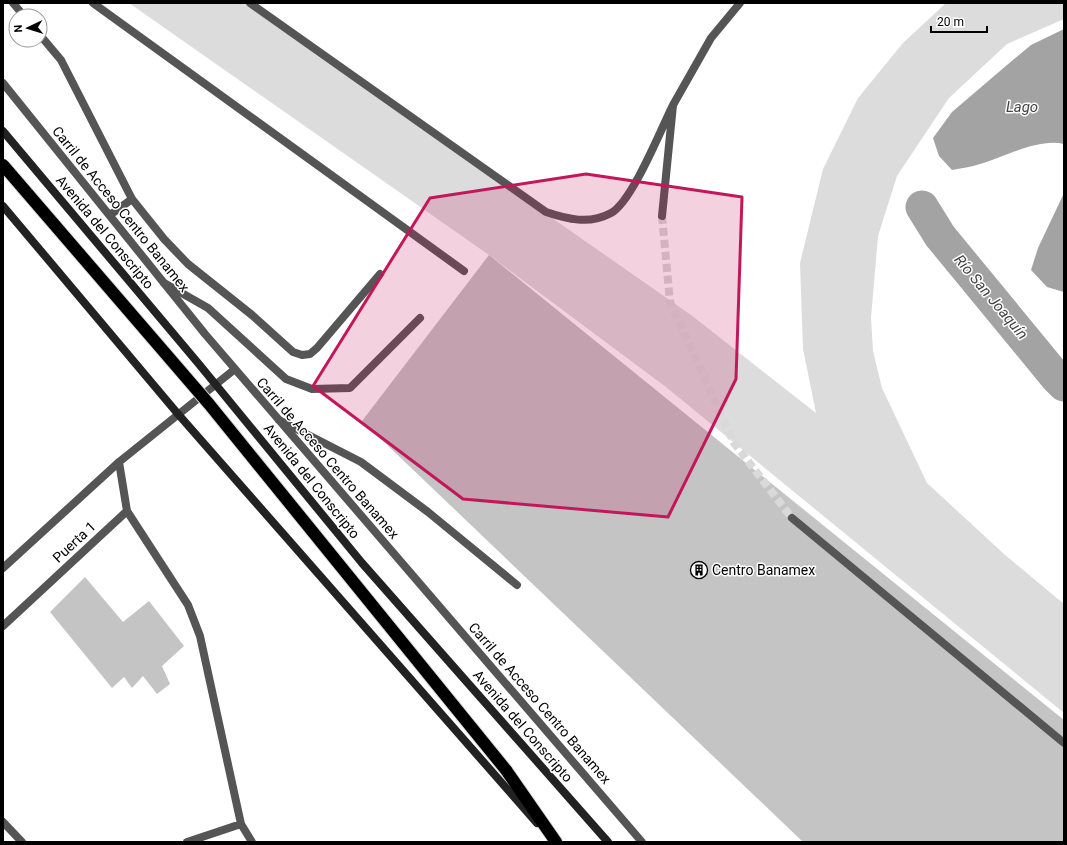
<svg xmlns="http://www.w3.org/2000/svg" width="1067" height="845" viewBox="0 0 1067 845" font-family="Roboto,sans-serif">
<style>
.green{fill:#dcdcdc}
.water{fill:#a3a3a3}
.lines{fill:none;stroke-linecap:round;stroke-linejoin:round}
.river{stroke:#a3a3a3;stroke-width:33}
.building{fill:#c4c4c4}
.minor-tunnel{stroke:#d9d9d9;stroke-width:8;stroke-dasharray:8 4;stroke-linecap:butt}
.motorway-casing{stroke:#dbdbdb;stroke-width:14}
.service{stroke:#555;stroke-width:8}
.minor{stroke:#555;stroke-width:8}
.secondary{stroke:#222;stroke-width:8}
.motorway{stroke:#000;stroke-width:12}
.motorway-bridge-casing{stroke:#dbdbdb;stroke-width:14;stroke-linecap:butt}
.motorway-bridge{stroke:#000;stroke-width:12}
.marked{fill:#c2185b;fill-opacity:0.2;stroke:#c2185b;stroke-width:3;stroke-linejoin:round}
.labels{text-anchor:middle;stroke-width:3;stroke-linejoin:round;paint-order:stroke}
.street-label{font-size:14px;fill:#000;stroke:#fff}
.poi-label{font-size:14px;fill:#000;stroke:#fff;text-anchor:start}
.water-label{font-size:15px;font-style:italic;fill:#444;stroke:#fff}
</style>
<rect width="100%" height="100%" fill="#fff"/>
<path class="green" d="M129,3H244L691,315L816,413L803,349L800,263L823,169L858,98L903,43L946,3H1064V19L1007,44L949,98L897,176L878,236L871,318L873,351L882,388L927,483L1004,554L1064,604V713L666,387L489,255Z"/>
<path class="water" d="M1064,29V144C1038,138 1004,157 980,164C971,167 961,168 952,170L939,156L933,138L952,112L1007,65L1031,45Z
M1064,193V292L1047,287L1031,270L1038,248Z"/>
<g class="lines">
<path class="river" d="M922,207L940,236L1056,377L1064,385"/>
</g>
<path class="building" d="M489,255L1064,720V842H803L362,421Z
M85,577L123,622L149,601L184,646L162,666L170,684L157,694L143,676L132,688L124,677L112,688L50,612Z"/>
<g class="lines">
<path class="minor-tunnel" d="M662,216L670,302L734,443L792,518"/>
<g class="motorway-casing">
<path id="motorway" d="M506,770L556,842"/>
</g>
<path class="service" d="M13,3L24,16
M93,3L464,271
M40,35L61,60L132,199L164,239L188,264L252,315L293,352L302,355L310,354L317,348L380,274
M110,215L132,199
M164,283L208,308L286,379L312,389L350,388L420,318
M279,420L361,462L428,512L517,585"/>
<path class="minor" d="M250,3L546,212C567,219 589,225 611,213C632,202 661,129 673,105
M3,83L205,334L642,842
M662,216L673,105L711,38L740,3
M127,511L188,605L200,636L241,824L252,842
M792,518L1064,743
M3,568L119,462L235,369
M3,626L127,511L119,462
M3,822L22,842
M187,842L241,824"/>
<path class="secondary" d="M3,131L198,363L362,563L608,842
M3,206L178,414L537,823"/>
<use href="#motorway" class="motorway"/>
<g class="motorway-bridge-casing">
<path id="motorway-bridge" d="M3,165L209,404L506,770"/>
</g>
<use href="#motorway-bridge" class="motorway-bridge"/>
</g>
<path class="marked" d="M586,174L742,197L736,379L668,517L463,499L313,386L430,198Z"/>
<defs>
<g id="building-ring" transform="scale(0.9)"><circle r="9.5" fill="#fff" stroke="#000" stroke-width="1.5"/><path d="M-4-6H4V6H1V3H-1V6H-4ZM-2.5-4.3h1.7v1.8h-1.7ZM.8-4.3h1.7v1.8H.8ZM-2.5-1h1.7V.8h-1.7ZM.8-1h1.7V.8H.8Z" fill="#000"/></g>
</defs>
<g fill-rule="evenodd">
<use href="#building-ring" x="699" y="570"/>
</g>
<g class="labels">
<g class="street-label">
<text transform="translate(121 209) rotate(51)" y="5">Carril de Acceso Centro Banamex</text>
<text transform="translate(105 232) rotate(50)" y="5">Avenida del Conscripto</text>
<text transform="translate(328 458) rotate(49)" y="5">Carril de Acceso Centro Banamex</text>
<text transform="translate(312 481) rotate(51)" y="5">Avenida del Conscripto</text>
<text transform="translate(74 542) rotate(-43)" y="5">Puerta 1</text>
<text transform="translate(540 703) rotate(49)" y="5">Carril de Acceso Centro Banamex</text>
<text transform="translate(523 726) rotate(49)" y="5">Avenida del Conscripto</text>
</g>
<g class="poi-label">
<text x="712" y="575">Centro Banamex</text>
</g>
<g class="water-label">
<text x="1022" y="112">Lago</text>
<text transform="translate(991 297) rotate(50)" y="5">Río San Joaquín</text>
</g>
</g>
<rect width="1067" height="845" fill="none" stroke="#000000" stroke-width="8"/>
<g transform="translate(28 28) rotate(266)"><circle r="19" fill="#ffffff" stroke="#999999"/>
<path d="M0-3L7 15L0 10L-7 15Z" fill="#000000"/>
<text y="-6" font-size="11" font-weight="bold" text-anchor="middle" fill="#000000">N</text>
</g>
<path d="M931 26v6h56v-6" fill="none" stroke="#000000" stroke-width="2"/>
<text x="937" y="26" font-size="12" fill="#000000" stroke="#ffffff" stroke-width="3" paint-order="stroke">20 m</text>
</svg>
